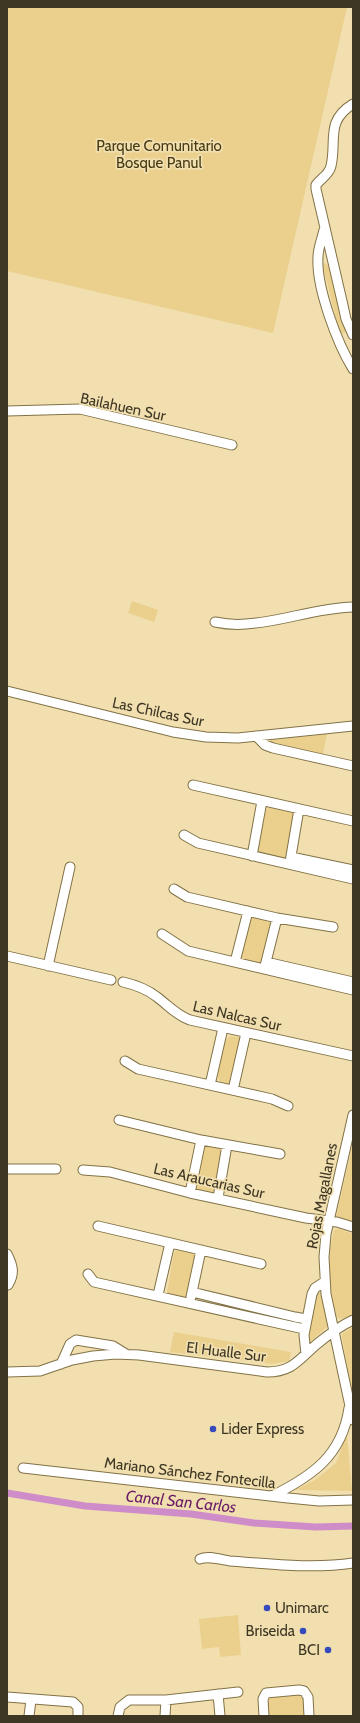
<svg xmlns="http://www.w3.org/2000/svg" width="360" height="1723" viewBox="0 0 360 1723" font-family="Cabin,sans-serif">
<style>
.green{fill:#ead08c}
.lines{fill:none;stroke-linecap:round;stroke-linejoin:round}
.canal{stroke:#ce8dc8;stroke-width:7}
.minor-casing{stroke:#827246;stroke-width:11}
.minor{stroke:#fff;stroke-width:9}
.poi-dot{fill:#354bbd;stroke:#f1dfb0;stroke-width:1.5}
.labels{text-anchor:middle;stroke-width:3.5;stroke-linejoin:round;paint-order:stroke}
.park-label{font-size:15px;fill:#463914;stroke:#f1dfb0}
.street-label{font-size:15px;fill:#3e3724;stroke:#f1dfb0}
.poi-label{font-size:15px;fill:#3e3724;stroke:#f1dfb0;text-anchor:start}
.water-label{font-size:16px;font-style:italic;fill:#6a1c66;stroke:#f1dfb0}
</style>
<rect width="100%" height="100%" fill="#f1dfb0"/>
<path class="green" d="M7,7H347L273,333L7,271Z
M324,263L328,265L340,314L346,330L344,334L340,332L338,326L323,267Z
M132,601L158,610L154,622L128,613Z
M327,734L323,754L271,743V740Z
M269,807L295,812L287,856L284,859L260,853L258,850L266,810Z
M250,916L272,920L263,964L246,963L240,959Z
M230,1036L238,1037L241,1043L229,1084L220,1082L217,1076L225,1041Z
M353,1143V1224L336,1217Z
M205,1145L220,1147L222,1151L216,1187L213,1193L198,1190L195,1187Z
M339,1229L353,1234V1316L340,1319L337,1317C328,1289 326,1260 334,1230Z
M178,1249L197,1252L191,1300L168,1295L167,1292L174,1253Z
M319,1292L321,1293L328,1326L308,1344L307,1343L317,1293Z
M353,1327V1399L342,1337V1334Z
M174,1332L291,1352L289,1361L272,1364L170,1352Z
M347,1434L352,1491L295,1490L315,1480L336,1463Z
M238,1615L241,1655L220,1657L219,1647L202,1649L199,1619Z
M304,1693L306,1716H266V1697Z"/>
<g class="lines">
<path class="canal" d="M7,1493L85,1506L191,1514L254,1523L316,1527L353,1526"/>
<g class="minor-casing">
<path id="minor" d="M353,104C325,121 337,141 331,166C329,175 321,178 316,185V189L342,301L346,319L353,335
M324,230C322,239 318,248 318,257C316,287 337,343 353,369
M7,411L80,409L232,445
M215,622C225,624 236,625 246,624C282,622 315,608 353,607
M7,691L173,732L206,737L238,738L353,726
M256,736L265,745L273,748L353,766
M193,785L353,821
M184,835L198,843L353,879
M252,856L262,801
M291,857L353,870
M290,862L299,809
M174,889L187,897L277,918L333,927
M162,934L188,951L353,990
M7,956L111,980
M235,962L248,911
M266,962L353,982
M48,966L70,867
M265,966L277,918
M123,982C136,985 147,989 157,997C169,1006 176,1015 190,1020L353,1056
M125,1061L138,1069L272,1099L288,1106
M210,1085L223,1028
M233,1090L246,1033
M353,1115L326,1234L324,1257L326,1294L353,1420
M119,1120L201,1140L280,1154
M7,1169H56
M83,1170L110,1172L190,1193L306,1218L337,1222L353,1227
M190,1193L201,1140
M218,1198L227,1145
M98,1226L261,1264
M7,1254C13,1266 15,1273 8,1285
M88,1274L94,1282L304,1329
M192,1292L295,1317L306,1319
M158,1295L170,1243
M191,1297L201,1250
M306,1354L304,1335L312,1294L315,1288L324,1282
M61,1364L70,1344L76,1340L113,1346L126,1354
M7,1372L40,1371L72,1360L93,1356L116,1354L139,1355L267,1372C293,1372 299,1359 317,1344C328,1335 340,1326 353,1320
M23,1468L288,1498L319,1501L353,1500
M272,1496C312,1476 342,1456 349,1408
M200,1559C209,1555 221,1560 230,1561C271,1564 313,1569 353,1563
M218,1694L220,1716
M7,1697L73,1702L78,1707V1716
M29,1716L31,1700
M118,1716L120,1707L129,1700H166L238,1692
M165,1716L166,1700
M264,1716L263,1699L266,1693L299,1690L304,1691L308,1697L309,1716"/>
</g>
<use href="#minor" class="minor"/>
</g>
<g class="poi-dot">
<circle cx="213" cy="1429" r="4"/>
<circle cx="267" cy="1608" r="4"/>
<circle cx="303" cy="1631" r="4"/>
<circle cx="328" cy="1650" r="4"/>
</g>
<g class="labels">
<g class="park-label">
<text x="159" y="151">Parque Comunitario<tspan x="159" dy="17">Bosque Panul</tspan></text>
</g>
<g class="street-label">
<text transform="translate(123 407) rotate(12)" y="5">Bailahuen Sur</text>
<text transform="translate(158 712) rotate(12)" y="5">Las Chilcas Sur</text>
<text transform="translate(237 1016) rotate(13)" y="5">Las Nalcas Sur</text>
<text transform="translate(209 1181) rotate(13)" y="5">Las Araucarias Sur</text>
<text transform="translate(322 1196) rotate(-79)" y="5">Rojas Magallanes</text>
<text transform="translate(226 1352) rotate(7)" y="5">El Hualle Sur</text>
<text transform="translate(190 1473) rotate(7)" y="5">Mariano Sánchez Fontecilla</text>
</g>
<g class="poi-label">
<text x="221" y="1434">Lider Express</text>
<text x="275" y="1613">Unimarc</text>
<text x="295" y="1636" text-anchor="end">Briseida</text>
<text x="320" y="1655" text-anchor="end">BCI</text>
</g>
<g class="water-label">
<text transform="translate(181 1501) rotate(6)" y="6">Canal San Carlos</text>
</g>
</g>
<rect width="360" height="1723" fill="none" stroke="#3e3724" stroke-width="16"/>
</svg>
